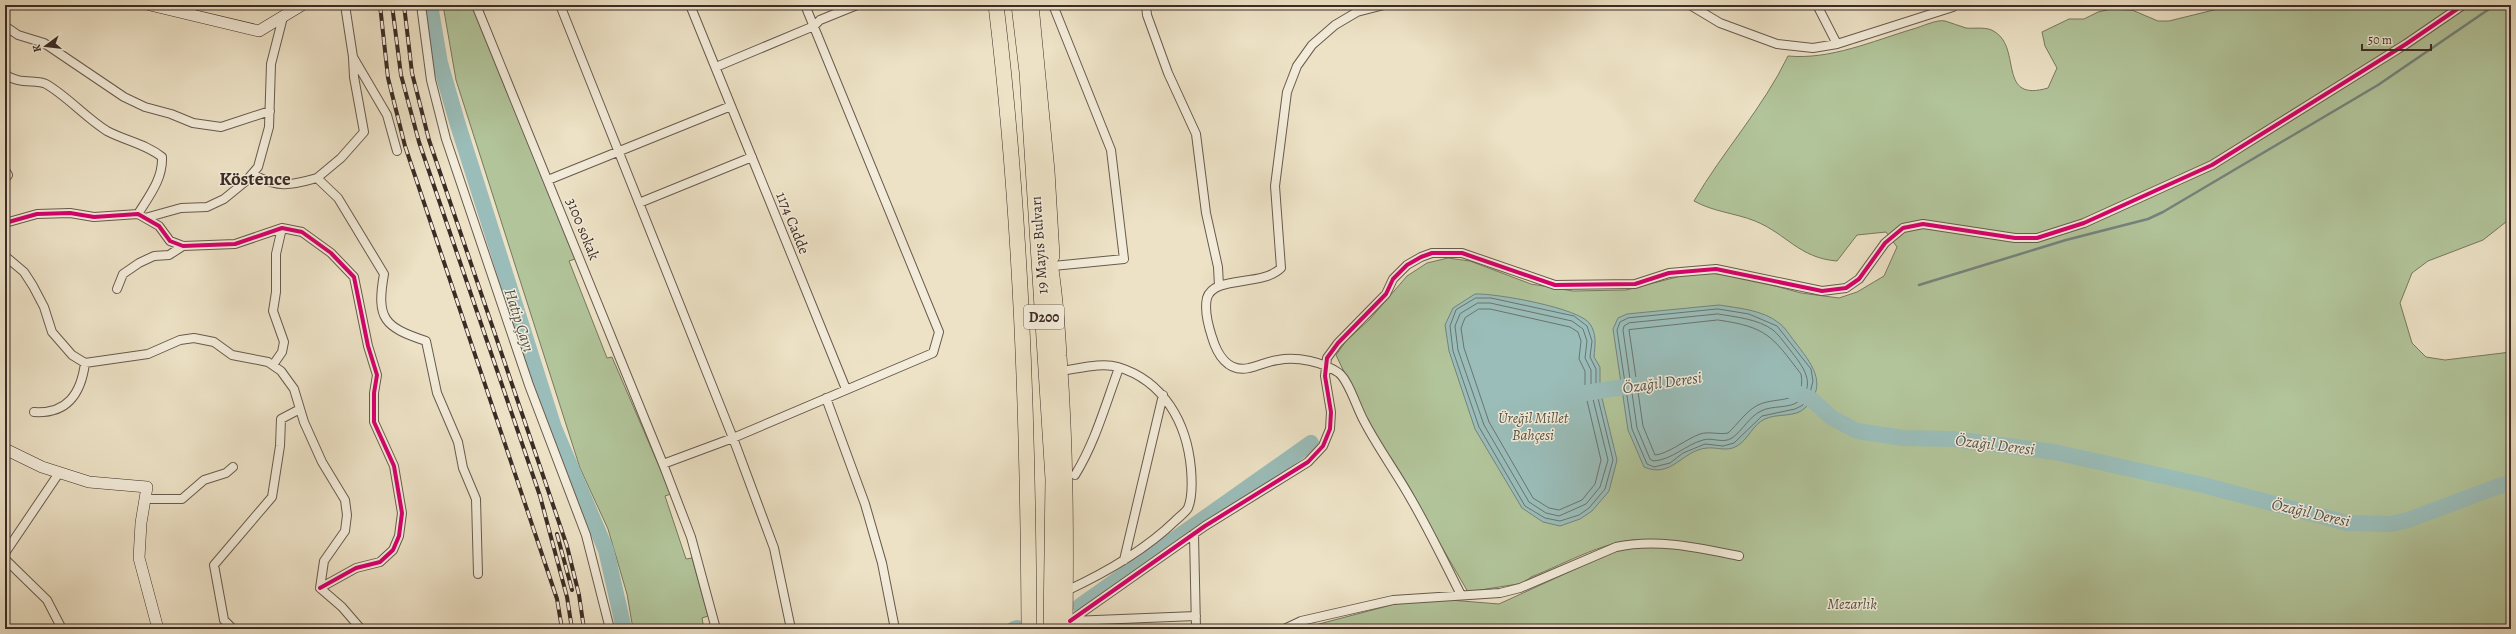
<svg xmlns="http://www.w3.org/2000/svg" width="2516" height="634" viewBox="0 0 2516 634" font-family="Alegreya,serif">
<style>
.green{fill:#b2c49a;stroke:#767860}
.water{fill:#9abdb9;stroke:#74837e}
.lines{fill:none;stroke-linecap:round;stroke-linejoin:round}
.shore{stroke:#6a7470;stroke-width:1}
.stream{stroke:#74837e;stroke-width:2.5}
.river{stroke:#9abdb9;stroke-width:16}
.street-casing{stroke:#685a4e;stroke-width:10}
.secondary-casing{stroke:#3b2c26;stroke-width:12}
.highway-casing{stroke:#3b2c26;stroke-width:16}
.street{stroke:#f3ecda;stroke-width:8}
.secondary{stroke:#f3ecda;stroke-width:11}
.highway{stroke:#ede2c6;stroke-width:15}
.rail-casing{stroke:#3b2c26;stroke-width:4}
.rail{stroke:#f3ecda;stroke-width:2.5;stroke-dasharray:8;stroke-linecap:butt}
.cycleway-casing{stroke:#f3ecda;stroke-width:6}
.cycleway{stroke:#d6006c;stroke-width:4}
.labels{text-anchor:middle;stroke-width:3;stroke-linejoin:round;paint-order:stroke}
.shield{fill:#f3ecda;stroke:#72665c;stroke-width:1}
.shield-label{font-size:14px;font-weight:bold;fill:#3b2c26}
.street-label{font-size:15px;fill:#3b2c26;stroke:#f3ecda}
.park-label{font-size:15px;font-style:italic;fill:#595243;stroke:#f3ecda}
.water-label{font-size:16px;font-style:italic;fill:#53504b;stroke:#f3ecda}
.district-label{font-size:19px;font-weight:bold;fill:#3b2c26;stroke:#f3ecda}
</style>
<rect width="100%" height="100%" fill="#ede2c6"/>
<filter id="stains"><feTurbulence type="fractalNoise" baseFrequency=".005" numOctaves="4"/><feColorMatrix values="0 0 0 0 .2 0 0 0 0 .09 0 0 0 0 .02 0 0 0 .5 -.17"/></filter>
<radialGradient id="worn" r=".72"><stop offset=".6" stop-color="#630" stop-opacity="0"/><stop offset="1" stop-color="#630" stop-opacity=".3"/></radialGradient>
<path class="green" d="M443,5H473L575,259L569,261L607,358L612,357L671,494L665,496L686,559L692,558L708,616L702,618L704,629H633L627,594L608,529L580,468L456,80Z
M2234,5H2511V218L2483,240L2428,261L2412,273L2400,303L2412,343L2426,357L2445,360L2511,352V629H1300L1399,603L1437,599L1499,604L1617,550L1648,540C1612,536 1565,564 1531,577L1524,583L1468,592L1361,408L1336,355L1346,341L1370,319L1407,276L1427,263L1448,258L1470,261L1531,284L1573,291L1626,290L1689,274L1710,273L1742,277L1801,293L1839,298L1857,292L1884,276L1897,247L1886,232L1857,235L1837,261C1799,258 1787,234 1755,221C1735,213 1714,212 1694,201C1723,151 1763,108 1788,56C1830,60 1873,41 1913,29C1921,27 1937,19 1945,21C1952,23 1959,26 1966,28C1975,29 1987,26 1995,32C2022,49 1997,103 2048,88L2057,68L2045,46L2042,32L2069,19H2084L2098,12L2111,9L2132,10L2158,21H2169Z"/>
<path class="water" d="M1475,294C1495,293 1580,308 1590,324C1597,334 1595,345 1594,357L1600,367V390L1617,460L1609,491L1592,511L1580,519L1560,526L1543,522L1522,508L1475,429L1449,351L1445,325L1453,308Z
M1719,305C1738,308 1763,310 1779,323C1785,327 1790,336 1795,342C1810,362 1830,384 1805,408C1795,418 1777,413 1765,419C1753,424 1748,440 1737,446C1727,452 1717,447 1707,448C1682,450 1672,479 1644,467L1628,430L1613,329L1618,318L1627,314Z"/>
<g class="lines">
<path class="shore" d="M1476,298H1491L1574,316L1587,326L1592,341L1590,357L1596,369V390L1613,460L1605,489L1589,508L1579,515L1560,521L1545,518L1525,506L1479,427L1453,351L1450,326L1456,310Z
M1478,303H1490L1572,321L1583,329L1587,341L1585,358L1591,370V391L1608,460L1600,487L1586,504L1559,516L1546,513L1529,502L1484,425L1458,350L1455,326L1460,314Z
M1479,309H1490L1570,327L1578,332L1581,341L1579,359L1585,371V392L1601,460L1595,484L1582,500L1559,510L1549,508L1533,498L1489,422L1464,348L1461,328L1465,318Z
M1718,309L1749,314L1777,326L1811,369L1813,381L1810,393L1803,405L1795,409L1762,416L1734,443L1723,446L1705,444L1683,453L1670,463L1654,467L1647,464L1632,429L1617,330L1620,322L1628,318Z
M1718,314C1736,317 1758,319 1773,330C1778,334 1783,341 1787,346C1799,362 1819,382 1799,401C1790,409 1772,405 1761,411C1749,417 1743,430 1732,438C1723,444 1712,437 1703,440C1685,445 1672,460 1653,461L1650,459L1637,428L1623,330L1624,326L1629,323Z
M1718,320C1767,327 1772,336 1801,374C1807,406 1776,396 1758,405C1746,411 1738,424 1728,433C1719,435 1710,431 1700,434C1686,439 1668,454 1655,455L1643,426L1629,330Z"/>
<path class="stream" d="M1919,285L2066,240L2148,219L2163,212L2378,85L2495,5"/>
<path class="river" d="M430,5L440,63L458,125L554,428L606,550L624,629
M1792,391L1811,399L1832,418L1857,431L1903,438L1953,439L2054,452L2203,485L2347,523L2391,524L2408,520L2502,485L2511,484
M1579,394L1643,384
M1080,606L1311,443
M1014,629L1017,628"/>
<g class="street-casing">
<path id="street" d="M345,5L353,57L387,115L397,151
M421,5L431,80L446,139L529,385L586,535L610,629
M476,5L663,464L691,537L716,629
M560,5L733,438L774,548L791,629
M690,5L846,389
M1053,5L1111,150L1124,259L1053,266
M1146,5L1147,15L1168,73L1196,134L1206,213L1218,267L1219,286
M1384,5L1357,12L1335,25L1312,45L1297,66L1287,92L1275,186L1281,268C1262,287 1214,275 1207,298C1204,311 1208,325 1212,337C1217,354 1228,373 1249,368C1259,366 1268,361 1278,360C1297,356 1323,362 1339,373C1349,381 1357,409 1364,421C1378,448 1396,472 1411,499C1429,530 1445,563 1461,595
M1690,5L1720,23L1777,44L1813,48L1837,44L1953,7
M1817,5L1837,44
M5,26L18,35L44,43L124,97L145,107L171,114L193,123L221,127L270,111
M716,67L814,26L820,20L857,5
M5,74C18,85 37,79 46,84C67,96 86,118 107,131C126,141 146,144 162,157C163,179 149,196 138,214
M5,170L8,175L5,179
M252,174C278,188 289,186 317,178L338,198L384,274C376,319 384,327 426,341L437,393L458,442L463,468L476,499L478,574
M317,178L341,158L364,132L354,77L353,58
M548,180L731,106
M639,203L752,157
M145,218L181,208L207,207L224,199L246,181L258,167L269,127L271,64L283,17
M5,223L37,214L70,213L94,217L138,214L159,226L170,241L183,246L235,244L282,228L302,232L331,253L354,277L368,346L377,375L374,393V422L394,466L402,513L399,536L393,550L380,562L356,568L320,588
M5,256L24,272L33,286L44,307L52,332L72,355L85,363L148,354L180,340L194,338L214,342L232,355L268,362L281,371L294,389L304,422L322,462L345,500L347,515L345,531L324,561L320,588L342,607L361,629
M117,289L123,274L139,263L154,256L169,255L183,246
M273,365L282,352L284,342L273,311L276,292V254L282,228
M1061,371C1078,369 1101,362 1118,367C1164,381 1187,423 1191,469C1192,481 1193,496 1188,508C1186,512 1179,517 1175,521C1144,551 1105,573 1066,591
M826,398L865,504L882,563L895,629
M34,412C67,414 81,394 85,363
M663,464L733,438L933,353L939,332L805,5
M1075,475C1095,443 1106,403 1119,368
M145,499H182L204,480L226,473L233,467
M1194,534L1196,629
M5,553L59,473
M5,559L47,600L62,629
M1124,560L1163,395
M1070,621L1205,526L1308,462L1323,446L1330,429L1331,412L1325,376L1327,358L1338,343L1386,294L1393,279L1407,265L1421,257L1432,253H1462L1555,285L1635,284L1669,273L1716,269L1822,291L1846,288L1859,279L1885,243L1903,228L1923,224L2015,238H2037L2084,223L2212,165L2406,44L2463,5
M1071,621L1196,616
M233,629L224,620L214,565L272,497L280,446L281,419L300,409
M1284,629L1301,621L1393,600L1500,593L1520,588L1616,547C1657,538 1699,548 1739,556"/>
</g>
<g class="secondary-casing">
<path id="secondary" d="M150,5L259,31L302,5
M5,449L42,467L89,482L147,487L141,523L139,558L158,629"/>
</g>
<g class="highway-casing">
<path id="highway" d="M996,5C1021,212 1028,421 1029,629
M1019,5L1027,72L1053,479L1051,629
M1031,5L1047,171L1052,256
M1047,245C1054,282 1057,319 1059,356C1066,447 1066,538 1065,629"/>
</g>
<use href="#street" class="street"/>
<use href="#secondary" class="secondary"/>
<use href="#highway" class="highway"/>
<g class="rail-casing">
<path id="rail" d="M380,5L388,78L405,146L557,599L562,629
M392,5L401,75L419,142L540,496L567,597L572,629
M404,5L412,73L429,140L567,546L579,595L584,629
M557,534L572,590"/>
</g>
<use href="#rail" class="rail"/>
<g class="cycleway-casing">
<path id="cycleway" d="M5,223L37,214L70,213L94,217L138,214L159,226L170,241L183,246L235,244L282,228L302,232L331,253L354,277L368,346L377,375L374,393V422L394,466L402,513L399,536L393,550L380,562L356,568L320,588
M1070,621L1205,526L1308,462L1323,446L1330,429L1331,412L1325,376L1327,358L1338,343L1386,294L1393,279L1407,265L1421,257L1432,253H1462L1555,285L1635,284L1669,273L1716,269L1822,291L1846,288L1859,279L1885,243L1903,228L1923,224L2015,238H2037L2084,223L2212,165L2406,44L2463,5"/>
</g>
<use href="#cycleway" class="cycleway"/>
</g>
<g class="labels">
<rect class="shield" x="1024" y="305" width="40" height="24" rx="3"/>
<g class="shield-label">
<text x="1044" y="322">D200</text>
</g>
<g class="street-label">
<text transform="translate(793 223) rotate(68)" y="5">1174 Cadde</text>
<text transform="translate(583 229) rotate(68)" y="5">3100 sokak</text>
<text transform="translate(1039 245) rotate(-94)" y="5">19 Mayıs Bulvarı</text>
</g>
<g class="park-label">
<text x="1533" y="423">Üreğil Millet<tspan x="1533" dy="17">Bahçesi</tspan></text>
<text x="1852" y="609">Mezarlık</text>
</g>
<g class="water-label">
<text transform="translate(520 320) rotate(72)" y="6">Hatip Çayı</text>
<text transform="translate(1662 382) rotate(-8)" y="6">Özağıl Deresi</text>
<text transform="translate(1995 444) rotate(7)" y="6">Özağıl Deresi</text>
<text transform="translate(2311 512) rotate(13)" y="6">Özağıl Deresi</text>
</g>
<g class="district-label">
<text x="255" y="185">Köstence</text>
</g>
</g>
<rect width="2516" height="634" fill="none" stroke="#ede2c6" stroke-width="20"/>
<rect x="6" y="6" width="2504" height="622" fill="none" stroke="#3b2c26" stroke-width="2"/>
<rect x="10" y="10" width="2496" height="614" fill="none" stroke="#3b2c26"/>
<g transform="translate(46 46) rotate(255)" stroke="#f3ecda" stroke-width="3" paint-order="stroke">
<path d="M0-3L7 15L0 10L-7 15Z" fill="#3b2c26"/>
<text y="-6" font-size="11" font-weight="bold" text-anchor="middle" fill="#3b2c26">K</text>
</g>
<path d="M2362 44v6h69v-6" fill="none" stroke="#3b2c26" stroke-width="2"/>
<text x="2368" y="44" font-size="12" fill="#3b2c26" stroke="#f3ecda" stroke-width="3" paint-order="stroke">50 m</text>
<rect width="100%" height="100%" filter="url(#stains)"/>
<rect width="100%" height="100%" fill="url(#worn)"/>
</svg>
